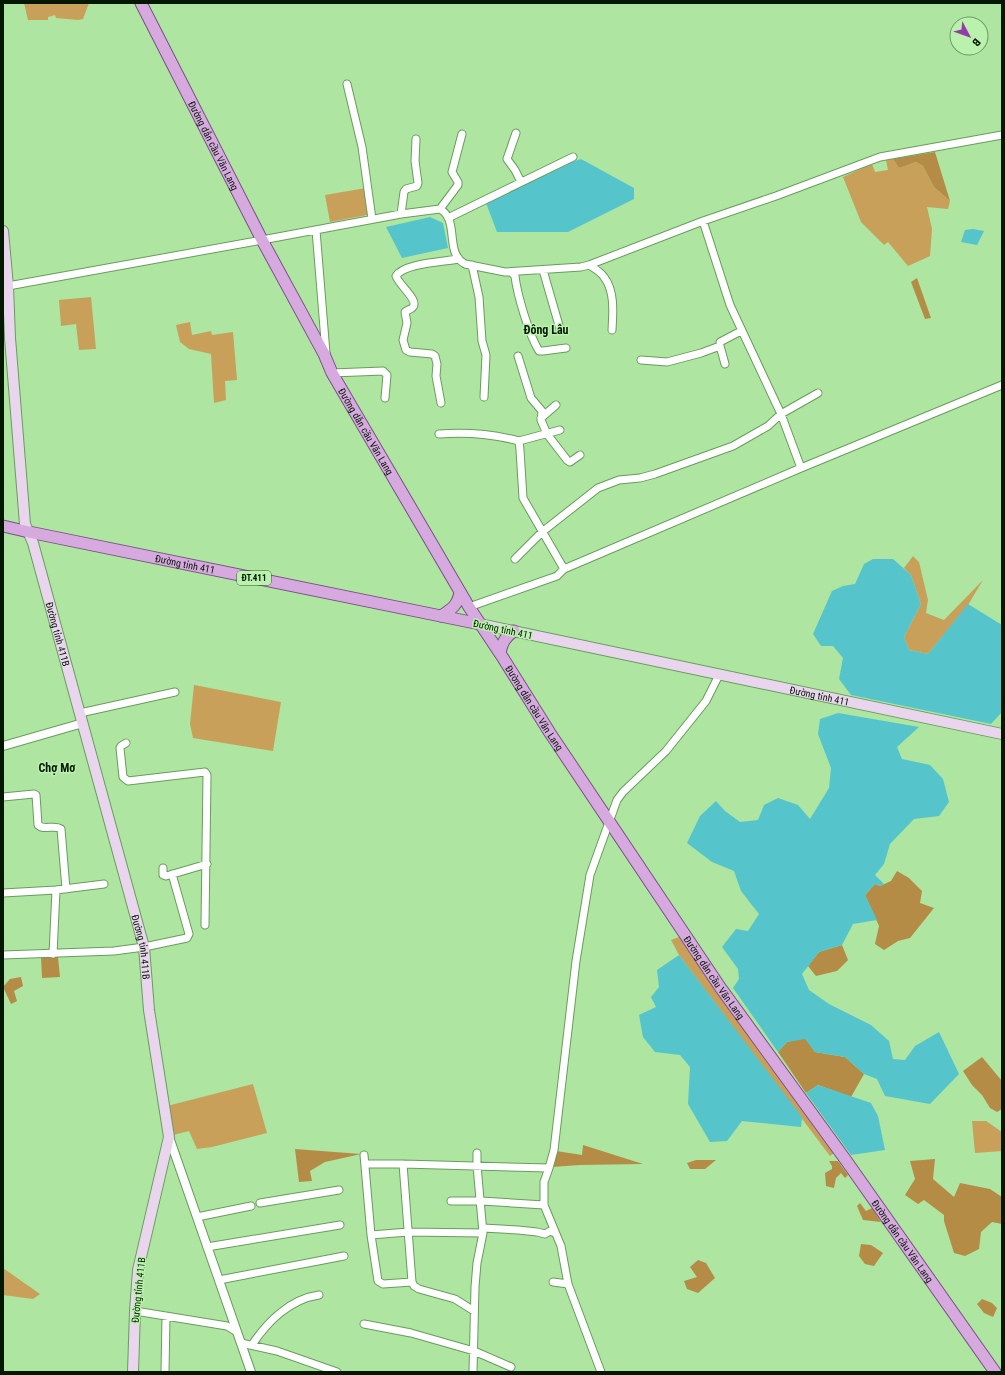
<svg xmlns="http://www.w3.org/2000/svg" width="1005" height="1375" viewBox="0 0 1005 1375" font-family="'Roboto Condensed',sans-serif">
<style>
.green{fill:#c9a05a}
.forest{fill:#b48c45}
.water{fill:#55c5cb}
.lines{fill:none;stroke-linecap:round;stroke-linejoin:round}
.minor-casing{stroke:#689d5c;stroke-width:9}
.tertiary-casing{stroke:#689d5c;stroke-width:10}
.secondary-casing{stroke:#689d5c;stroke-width:12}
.primary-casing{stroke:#7a5284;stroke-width:13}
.minor{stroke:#fff;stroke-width:7}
.tertiary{stroke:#fff;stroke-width:8}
.secondary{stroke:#ead5ef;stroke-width:10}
.primary{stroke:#d6aadf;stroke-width:11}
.labels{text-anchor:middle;stroke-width:3;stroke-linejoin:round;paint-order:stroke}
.shield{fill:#baf2ad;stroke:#3a5935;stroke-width:1}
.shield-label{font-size:9px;font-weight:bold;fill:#031701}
.street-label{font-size:10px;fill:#031701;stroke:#baf2ad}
.quarter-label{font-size:12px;font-weight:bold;fill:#031701;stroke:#baf2ad}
</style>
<rect width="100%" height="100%" fill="#ade5a1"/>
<path class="green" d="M24,3H89L83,19L78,20L56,18L55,15L48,17V20H28Z
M893,159L899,168L916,162L923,166L934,187L950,201L948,209L927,207L932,229L930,256L908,266L888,242L884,245L861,222L843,177L872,164L875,172L888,170L886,160Z
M366,188L370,211L367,215L330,222L325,195Z
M91,297L96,349L79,350L76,324L61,326L59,300Z
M190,322L192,335L211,331L212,335L233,332L237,380L225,381L226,400L214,403L211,354L189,349L180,342L176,325Z
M913,556L919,562L928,600L926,613L944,620L983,580L968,605L928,654L909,650L904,637L921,604L911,575L904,568Z
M194,685L281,702L273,751L193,738L190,724Z
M679,937L834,1153L830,1156L679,955L671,940Z
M253,1084L267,1133L212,1147L197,1149L189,1131L173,1135L167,1106Z
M972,1121H986L1002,1132V1151L975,1153Z
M3,1268L40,1294L33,1299L3,1295Z"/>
<path class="forest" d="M935,152L950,201L934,187L923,166L916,162L899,168L893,159Z
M917,278L931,318L925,319L911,282Z
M897,871L909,878L922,891L920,903L934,908L910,938L898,941L884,950L875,944L879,926L865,895L875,884L880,886L891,881Z
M842,945L848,960L837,971L816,976L808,966L819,952Z
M41,957H58L60,977L42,978Z
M21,977L23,986L14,991L17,1001L11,1004L3,987L10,979Z
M805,1038L815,1052L845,1057L864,1074L851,1097L818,1085L806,1093L778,1052L787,1042Z
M982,1057L1002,1081V1109L997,1112L990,1108L982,1095L972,1085L963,1071Z
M583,1145L643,1164L579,1165L552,1167L556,1151L582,1155Z
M295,1149L361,1154L325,1162L310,1171L312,1181L299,1182Z
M935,1159L933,1179L954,1197L960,1183L990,1189L1002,1197V1224L992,1222L981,1232L979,1249L965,1256L954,1253L944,1221V1215L924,1200L918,1204L905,1195L915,1179L910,1161Z
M696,1160H716L705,1169H690L687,1163Z
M829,1161H838L848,1175L845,1178L841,1173L836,1178L834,1188L826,1186L825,1173L832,1169V1166Z
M860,1203L866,1211L872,1208L881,1222L863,1220L857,1206Z
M861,1244L871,1245L883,1253L874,1266L865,1264L859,1256Z
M698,1260L706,1263L715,1278L698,1293L687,1289L684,1281L697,1277L690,1267Z
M982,1299L992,1303L997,1308L993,1317L984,1313L977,1304Z"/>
<path class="water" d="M581,159L634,188V199L568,232H497L486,203L572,162Z
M430,217L443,223L448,248L402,258L386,227Z
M973,229L984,231L977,245L961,242L965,230Z
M873,559H893L911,575L921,604L904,637L909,650L928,654L968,604L1002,625V712L991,724L851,695L839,679L843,658L833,646H821L813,634L832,591L843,586L855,584L864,564Z
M838,713L919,727L897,747L902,759L930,765L943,779L949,802L939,816L914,819L890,844L884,864L875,875L884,884L880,886L875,884L865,895L877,920L853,924L842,945L819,952L802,974L809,990L829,1004L871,1025L889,1041L893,1059L905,1060L915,1046L939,1032L959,1074L930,1104L885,1096L877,1079L864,1074L845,1057L815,1052L805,1039L787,1042L778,1052L733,988L739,979L738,969L722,947L736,929L748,931L759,914L741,891L734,871L712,862L687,843L700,816L716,801L725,811L740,822L758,820L764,805L778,798L798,805L810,819L829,788L831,768L818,734L820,719Z
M679,955L802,1117L801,1127L742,1121L727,1141L710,1142L688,1104L690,1067L680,1055L655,1052L643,1037L639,1015L656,1007L651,997L659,987L657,970Z
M818,1085L871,1103L878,1116L885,1150L851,1155L806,1093Z"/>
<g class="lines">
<g class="minor-casing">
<path id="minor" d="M347,84L362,147L372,219
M516,133L507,159L515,170L521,182
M440,209L458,185V182L452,172L462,134
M401,214L404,192L406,189L417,186L418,183L415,161L416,139
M448,218L573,157
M703,221L730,305L781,414L801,468
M316,230L326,353
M472,265L479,297L482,341L486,355L484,397
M589,265C594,268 601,272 604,277C615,291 613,313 612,330
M543,270L560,329
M511,272L515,276C517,294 529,335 539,351H543L566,348
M8,286L262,240L401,214L440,209C460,220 444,253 465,264L505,272L581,267L589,265L703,221L776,196L880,157L1002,135
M518,356L531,398L542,411L541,420L547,434L567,460L570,462L580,455
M641,360L667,362L701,353L720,346
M725,364L720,346V342L741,331
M332,373L383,371L387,375L385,398
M441,403L436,376L437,364L435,356L432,354L410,352L406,350L403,340L407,323L405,312C407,310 412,309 413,307C419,300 398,284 396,276C404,263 443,262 458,259
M541,418L556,405
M439,434C466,432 493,434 519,441L520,450L523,498L564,569
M519,441L560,430
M515,559L542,532L598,488L619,480L640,478L655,474L733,446L768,426L781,414L818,393
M469,607L557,576L564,569L801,468L1002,385
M80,713L175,692
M126,743L121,746L120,748L123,777L128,781L205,772L207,775L205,925
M3,797L34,794L36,795L38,825C44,831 54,824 61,829L66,889
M163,868V875L166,876L207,864
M3,893L56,890L104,884
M53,954L56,890
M3,955L114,951L144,947L187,938L189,934L172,874
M364,1155L371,1235L378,1281L383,1284L412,1282
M366,1164H403L549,1168
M403,1164L412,1282L414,1286L419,1289L455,1299L474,1311
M451,1201H481L544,1205
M260,1203L339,1190
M197,1217L251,1206
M483,1228L518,1230L537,1232L545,1234L550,1231L555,1233
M371,1235L408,1232L483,1233
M207,1247L340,1225
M219,1280L344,1256
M553,1282L568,1284
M135,1311L227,1326L237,1332
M364,1324L411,1333L474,1351L511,1367
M241,1343L277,1351L337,1372
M252,1345C267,1322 290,1299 319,1295
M165,1372L166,1316
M473,1372L475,1287L477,1263L483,1233L477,1166V1153
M601,1372L568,1284L561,1246L544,1205V1182L549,1168L554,1150L576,961L590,875L617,800L623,792L666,751L706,701L719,675"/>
</g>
<g class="tertiary-casing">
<path id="tertiary" d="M3,746L83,723
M169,1137L251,1372"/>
</g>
<g class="secondary-casing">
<g id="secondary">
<path id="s1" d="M3,231L8,286L10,338L25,524L33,543L144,947L149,1010L169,1137L138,1270L135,1311L133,1372"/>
<path id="s2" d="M480,624L1002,734"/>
</g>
</g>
<g class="primary-casing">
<g id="primary">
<path id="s3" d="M141,3L262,240L324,354L332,373L469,607L503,658L550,733L720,987L845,1159L995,1372"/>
<path id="s4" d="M3,526L29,532L480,624"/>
<path d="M441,616C452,609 458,605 460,592"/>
<path d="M500,653C502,643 505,637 514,631"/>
</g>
</g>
<use href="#minor" class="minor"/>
<use href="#tertiary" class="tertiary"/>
<use href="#secondary" class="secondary"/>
<use href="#primary" class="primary"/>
</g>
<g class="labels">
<rect class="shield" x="237" y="571" width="34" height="14" rx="3"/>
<g class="shield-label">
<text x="254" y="581">ĐT.411</text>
</g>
<g class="street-label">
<text dy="4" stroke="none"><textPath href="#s3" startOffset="160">Đường dẫn cầu Văn Lang</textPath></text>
<text dy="4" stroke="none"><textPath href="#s3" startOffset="484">Đường dẫn cầu Văn Lang</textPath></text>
<text dy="4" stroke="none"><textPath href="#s4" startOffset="186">Đường tỉnh 411</textPath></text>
<text transform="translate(503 629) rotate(12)" y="4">Đường tỉnh 411</text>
<text dy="4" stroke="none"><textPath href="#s1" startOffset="409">Đường tỉnh 411B</textPath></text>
<text dy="4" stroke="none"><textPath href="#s2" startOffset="347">Đường tỉnh 411</textPath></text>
<text dy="4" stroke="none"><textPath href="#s3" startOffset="808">Đường dẫn cầu Văn Lang</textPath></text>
<text dy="4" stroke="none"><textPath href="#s1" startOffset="733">Đường tỉnh 411B</textPath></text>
<text dy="4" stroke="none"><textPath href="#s3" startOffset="1132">Đường dẫn cầu Văn Lang</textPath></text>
<text dy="4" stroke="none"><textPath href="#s3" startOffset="1456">Đường dẫn cầu Văn Lang</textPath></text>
<text transform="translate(138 1290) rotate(-84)" y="4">Đường tỉnh 411B</text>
</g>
<g class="quarter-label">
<text x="546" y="334">Đông Lâu</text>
<text x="57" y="772">Chợ Mơ</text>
</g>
</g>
<rect width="1005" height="1375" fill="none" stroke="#031701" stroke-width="8"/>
<g transform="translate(969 36) rotate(131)"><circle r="19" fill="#baf2ad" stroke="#719a68"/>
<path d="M0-3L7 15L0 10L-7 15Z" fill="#943ca8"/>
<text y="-6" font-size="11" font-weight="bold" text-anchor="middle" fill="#031701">B</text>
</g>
</svg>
